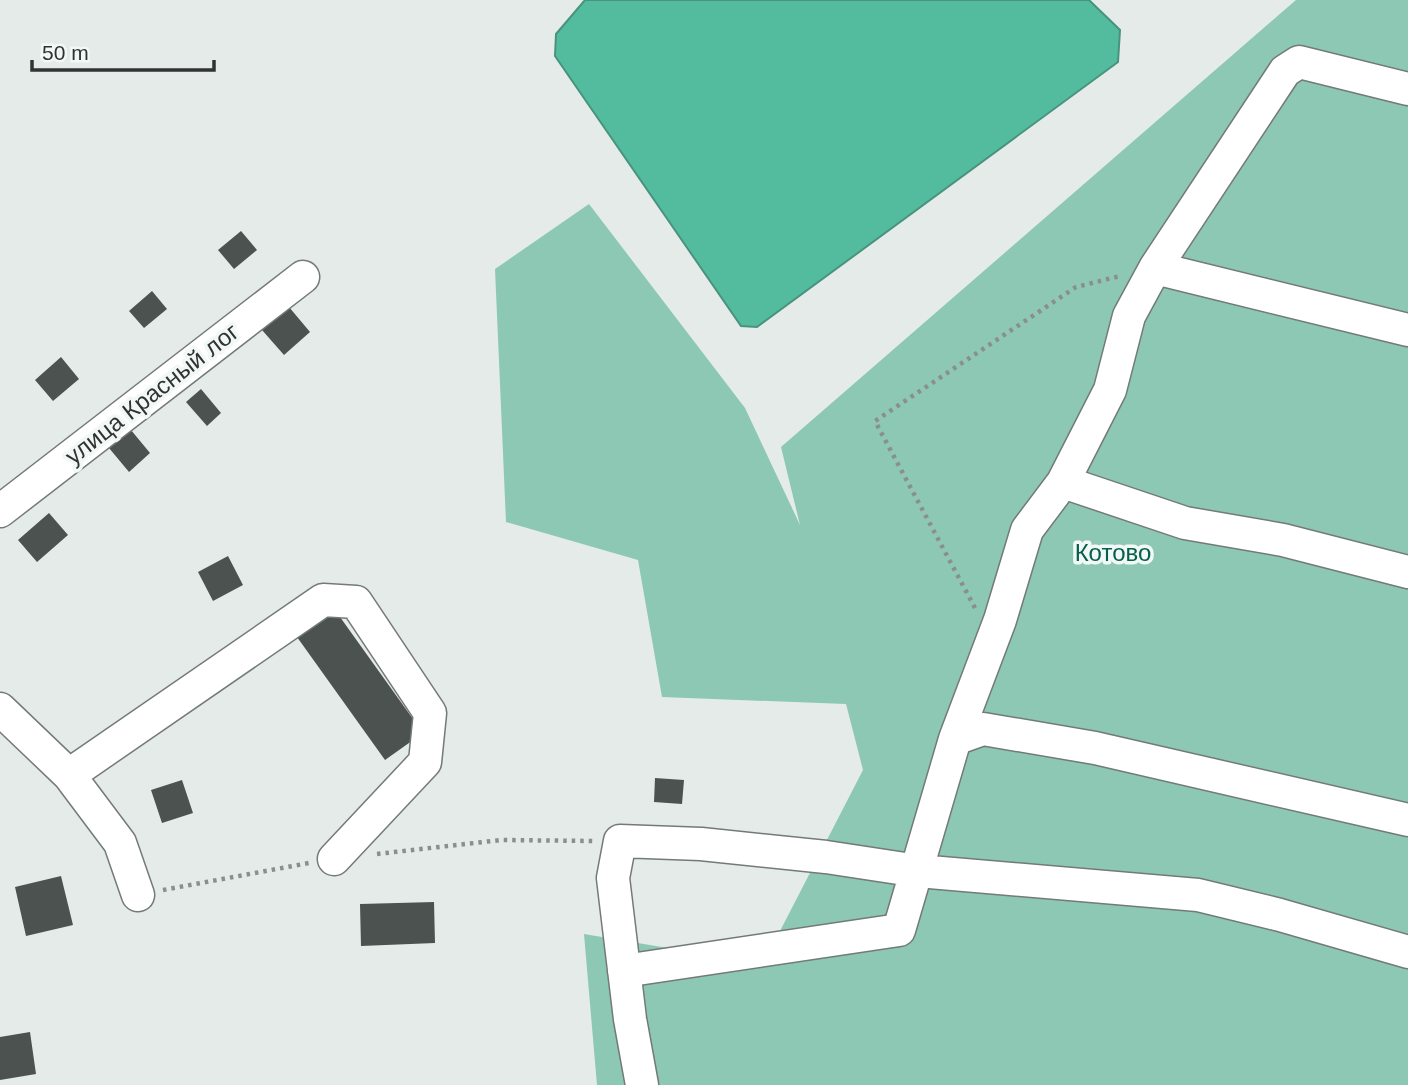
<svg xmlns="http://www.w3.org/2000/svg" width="1408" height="1085" viewBox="0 0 1408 1085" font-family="Helvetica,sans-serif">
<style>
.green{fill:#8cc8b4}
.water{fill:#54bc9e;stroke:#49937e;stroke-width:2}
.building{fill:#4c5250}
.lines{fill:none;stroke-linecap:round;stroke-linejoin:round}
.minor-casing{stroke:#737a77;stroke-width:35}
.path{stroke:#8a8f8d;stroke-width:4.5;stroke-dasharray:3.5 5;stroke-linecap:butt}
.minor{stroke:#fff;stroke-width:32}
.labels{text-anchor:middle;stroke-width:7;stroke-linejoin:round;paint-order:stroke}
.street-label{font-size:24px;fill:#303332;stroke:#f1f8f5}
.park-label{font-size:24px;fill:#065f4b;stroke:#f1f8f5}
</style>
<rect width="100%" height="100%" fill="#e4ebe8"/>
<path class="green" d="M1296,0H1408V1085H597L584,934L763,964L863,770L846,704L662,697L638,560L506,522L495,269L589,204L745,408L800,525L781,447Z"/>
<path class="water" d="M585,0H1089L1120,30L1118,62L757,327L741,326L555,56L556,34Z"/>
<path class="building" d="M241,231L257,250L234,269L218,250Z
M152,291L167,309L144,328L129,311Z
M289,307L310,332L284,355L262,330Z
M61,357L79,379L53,401L35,380Z
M201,389L221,413L207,426L186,402Z
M126,424L150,453L129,472L104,442Z
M49,513L68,535L37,562L18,540Z
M228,556L243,585L213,601L198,572Z
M335,610L423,733L385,760L297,637Z
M655,778L684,780L682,804L654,802Z
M182,780L193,813L162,823L151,790Z
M61,876L73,925L26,936L15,887Z
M434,902L435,943L361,946L360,904Z
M30,1032L36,1074L0,1080V1037Z"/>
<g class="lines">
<g class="minor-casing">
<path id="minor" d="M1155,268L1285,71L1299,62L1408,89
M1063,482L1110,390L1129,316L1155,268L1408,330
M0,511L303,277
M0,709L69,775L120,843L138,895
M955,739L1000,620L1027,530L1063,482L1185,523L1283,540L1408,572
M69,775L323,600L356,602L430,713L425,762L334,859
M624,971L899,930L955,739L983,729L1095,748L1408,820
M642,1085L630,1019L613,878L620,841L701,844L826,857L918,871L1198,895L1280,915L1408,952"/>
</g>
<path class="path" d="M975,608L875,421L1076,287L1120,276
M377,854L501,840L595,841
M163,890L309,863"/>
<use href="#minor" class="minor"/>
</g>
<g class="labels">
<g class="street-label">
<text transform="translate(152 394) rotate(-38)" y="8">улица Красный лог</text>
</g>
<g class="park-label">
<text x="1113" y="561">Котово</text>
</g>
</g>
<path d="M32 60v10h182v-10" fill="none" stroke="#303332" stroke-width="3.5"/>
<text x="42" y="60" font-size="21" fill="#303332" stroke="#f1f8f5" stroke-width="5" paint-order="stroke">50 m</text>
</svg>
